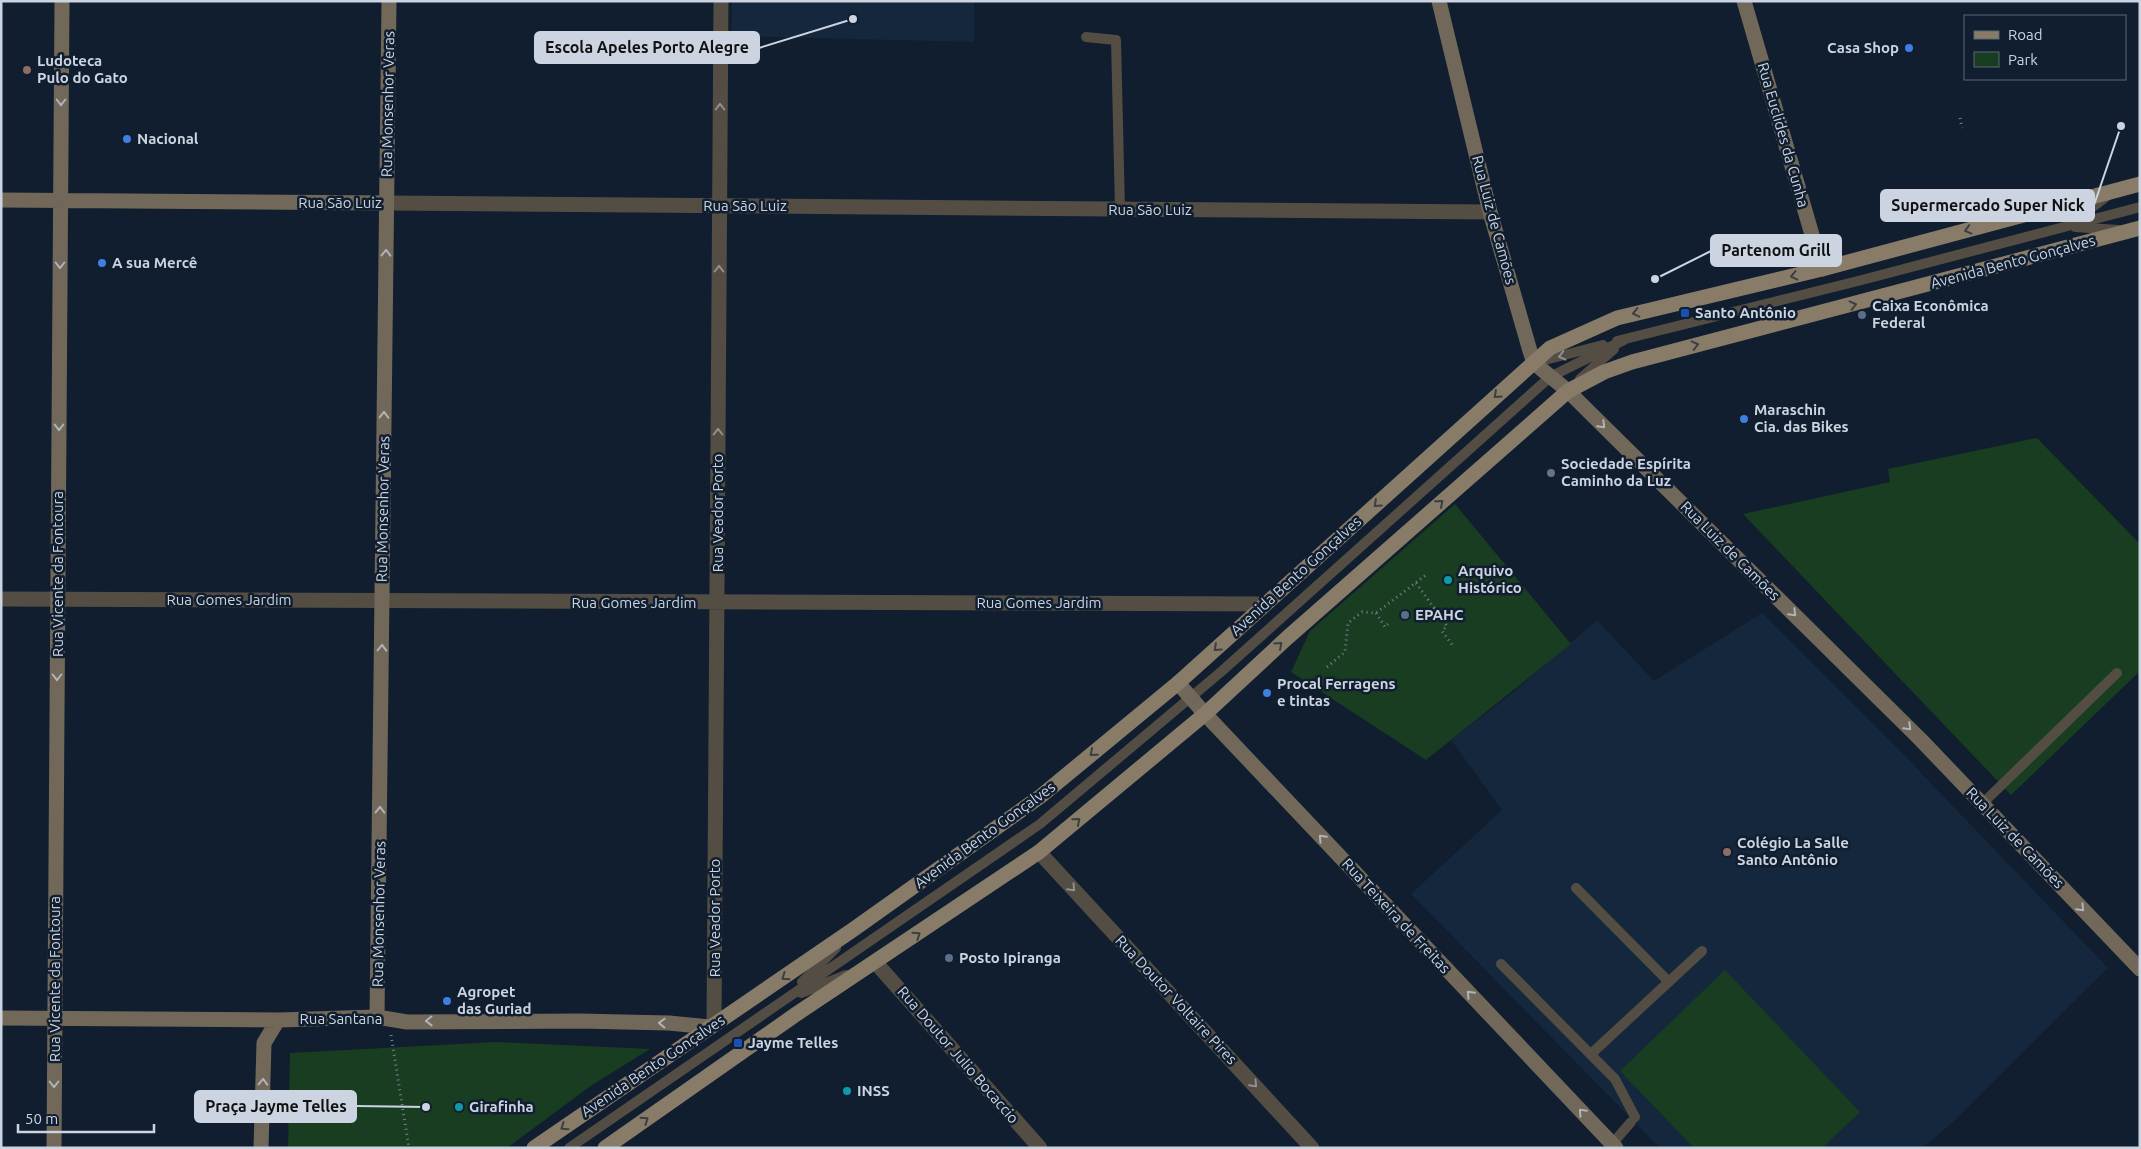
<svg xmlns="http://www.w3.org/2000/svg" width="2141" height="1149" viewBox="0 0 2141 1149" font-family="Ubuntu,sans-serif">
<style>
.built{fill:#15273d}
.green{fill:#183d21}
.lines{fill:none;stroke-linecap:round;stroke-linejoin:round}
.path{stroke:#76818f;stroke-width:3;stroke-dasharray:1 4;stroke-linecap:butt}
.lane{stroke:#534d43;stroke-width:10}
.street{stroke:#534d43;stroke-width:15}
.secondary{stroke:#716859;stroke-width:15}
.primary{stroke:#887c69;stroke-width:15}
.oneway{stroke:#b0b4b8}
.oneway2{stroke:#8f9092}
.oneway3{stroke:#3a3f43}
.shop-dot{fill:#3f7fe0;stroke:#101e2f;stroke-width:2}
.education-dot{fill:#8d6e63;stroke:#101e2f;stroke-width:2}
.transit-dot{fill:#1a4fb4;stroke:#101e2f;stroke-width:2}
.service-dot{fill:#5c6f8a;stroke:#101e2f;stroke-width:2}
.worship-dot{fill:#6b7280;stroke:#101e2f;stroke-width:2}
.culture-dot{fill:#0f9aa8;stroke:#101e2f;stroke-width:2}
.labels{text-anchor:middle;stroke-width:5;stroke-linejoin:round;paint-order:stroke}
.poi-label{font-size:15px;font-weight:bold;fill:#cbd4e0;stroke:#101e2f;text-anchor:start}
.street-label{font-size:15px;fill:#cbd4e0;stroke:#101e2f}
.leader{fill:none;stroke:#cbd4e0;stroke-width:2}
.callout-dot{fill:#cbd4e0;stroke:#101e2f;stroke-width:2}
.callout{fill:#cbd4e0;stroke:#cbd4e0;stroke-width:2}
.callout-label{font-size:16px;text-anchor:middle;font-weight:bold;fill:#111}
</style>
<rect width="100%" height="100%" fill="#101e2f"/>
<path class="built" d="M732,1H974V42L731,36Z
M1762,613L1905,756L2108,968L1951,1124L1922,1148H1660L1411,894L1502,810L1451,740L1506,698L1597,620L1654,681Z"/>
<path class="green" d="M2037,438L2140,544V671L2011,795L1743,514L1890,482L1888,469Z
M1455,504L1571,644L1426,760L1291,672L1310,631Z
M1725,970L1860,1112L1822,1148H1694L1620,1071Z
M496,1042L650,1049L592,1085L507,1148H288L290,1053Z"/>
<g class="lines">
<path class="path" d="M1960,118L1962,128
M1416,583L1434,608L1426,614
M1434,608L1447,626L1442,631L1453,646
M1376,613L1385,627L1388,624
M1327,667L1345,652L1348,623L1362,612L1376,613L1426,575
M391,1035L409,1148"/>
<path class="lane" d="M1086,37L1116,40L1120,210
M2073,222L2107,196
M2075,227L2118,230
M1617,341L1858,281L2140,207
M1537,362L1603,345
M1580,379L1614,349
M1982,804L2117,673
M1576,888L1669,982
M1501,964L1615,1079L1635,1117
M802,982L836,948
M801,993L846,975
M1591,1054L1702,951
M1612,1144L1631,1122
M569,1148L1040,824L1222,671L1550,377L1624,340"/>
<path class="street" d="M386,203L1490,212
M1,599L1266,604
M1039,852L1312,1148
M876,963L1040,1148
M714,1024L721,1"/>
<path class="secondary" d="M1439,1L1490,212L1530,351L1534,363L1568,391L1921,740L2140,969
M1744,1L1822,269
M1,200L386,203
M1178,683L1205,714L1616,1148
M377,1017L389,1
M1,1018L278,1020L377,1017L407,1022L579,1021L669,1023L710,1027
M54,1148L62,1
M261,1148L264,1043L278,1020"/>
<path class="primary" d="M534,1148L854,929L1041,796L1178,683L1550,348L1617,318L1822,269L2140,184
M605,1148L795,1015L1039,852L1205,714L1287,638L1568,391L1604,372L1632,362L2140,228"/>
</g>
<defs><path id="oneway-chevron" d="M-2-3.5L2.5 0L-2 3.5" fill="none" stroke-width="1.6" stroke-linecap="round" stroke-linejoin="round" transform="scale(1.25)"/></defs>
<g class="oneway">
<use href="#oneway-chevron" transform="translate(61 102) rotate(90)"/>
<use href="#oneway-chevron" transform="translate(386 253) rotate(-89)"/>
<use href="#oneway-chevron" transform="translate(60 265) rotate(90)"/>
<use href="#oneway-chevron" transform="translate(384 415) rotate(-89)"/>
<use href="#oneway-chevron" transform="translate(1602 425) rotate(45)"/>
<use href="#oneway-chevron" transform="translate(59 427) rotate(90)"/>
<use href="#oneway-chevron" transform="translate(1793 613) rotate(45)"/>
<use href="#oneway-chevron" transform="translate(382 648) rotate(-89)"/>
<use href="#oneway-chevron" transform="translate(57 677) rotate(90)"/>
<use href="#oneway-chevron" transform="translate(1908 727) rotate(45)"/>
<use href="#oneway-chevron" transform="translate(380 810) rotate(-89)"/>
<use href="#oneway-chevron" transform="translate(1322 838) rotate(-133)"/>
<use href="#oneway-chevron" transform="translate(2081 908) rotate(46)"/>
<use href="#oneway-chevron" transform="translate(1470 994) rotate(-133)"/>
<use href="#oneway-chevron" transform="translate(429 1021) rotate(179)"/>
<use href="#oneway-chevron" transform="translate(662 1023) rotate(-178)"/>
<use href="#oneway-chevron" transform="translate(263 1082) rotate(-88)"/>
<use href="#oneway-chevron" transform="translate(54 1084) rotate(90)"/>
<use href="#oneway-chevron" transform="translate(1582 1112) rotate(-133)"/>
</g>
<g class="oneway2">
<use href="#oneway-chevron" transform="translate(720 107) rotate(-90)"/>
<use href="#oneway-chevron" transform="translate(719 269) rotate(-90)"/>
<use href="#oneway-chevron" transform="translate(1562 356) rotate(166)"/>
<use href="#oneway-chevron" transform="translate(718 432) rotate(-90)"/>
<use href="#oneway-chevron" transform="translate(1072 888) rotate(47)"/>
<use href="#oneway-chevron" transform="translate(1254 1084) rotate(47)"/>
</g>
<g class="oneway3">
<use href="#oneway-chevron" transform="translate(1968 230) rotate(165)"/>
<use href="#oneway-chevron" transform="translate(1794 276) rotate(167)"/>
<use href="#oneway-chevron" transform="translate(1853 305) rotate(-14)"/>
<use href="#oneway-chevron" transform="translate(1636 313) rotate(167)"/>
<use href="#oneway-chevron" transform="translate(1695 345) rotate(-14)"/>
<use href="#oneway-chevron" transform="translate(1497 395) rotate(138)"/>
<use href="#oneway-chevron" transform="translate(1440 503) rotate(-41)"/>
<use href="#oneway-chevron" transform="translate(1377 504) rotate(138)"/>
<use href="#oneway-chevron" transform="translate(1279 645) rotate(-42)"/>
<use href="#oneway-chevron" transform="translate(1217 648) rotate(138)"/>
<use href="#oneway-chevron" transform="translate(1093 753) rotate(140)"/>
<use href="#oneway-chevron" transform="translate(1077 821) rotate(-40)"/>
<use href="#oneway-chevron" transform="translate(917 935) rotate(-34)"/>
<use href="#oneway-chevron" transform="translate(785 977) rotate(145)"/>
<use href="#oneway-chevron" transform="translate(645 1120) rotate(-35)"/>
<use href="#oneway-chevron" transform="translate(564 1127) rotate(145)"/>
</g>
<g class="shop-dot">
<circle cx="1909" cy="48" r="5"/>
<circle cx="127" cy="139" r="5"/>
<circle cx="102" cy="263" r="5"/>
<circle cx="1744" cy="419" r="5"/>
<circle cx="1267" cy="693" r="5"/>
<circle cx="447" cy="1001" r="5"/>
</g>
<g class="education-dot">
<circle cx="27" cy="70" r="5"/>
<circle cx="1727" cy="852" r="5"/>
</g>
<g class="transit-dot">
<rect x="1680" y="308" width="10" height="10" rx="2.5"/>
<rect x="733" y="1038" width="10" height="10" rx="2.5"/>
</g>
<g class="service-dot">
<circle cx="1862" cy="315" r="5"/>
<circle cx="1405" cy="615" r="5"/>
<circle cx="949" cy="958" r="5"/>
</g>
<circle class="worship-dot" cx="1551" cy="473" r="5"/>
<g class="culture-dot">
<circle cx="1448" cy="580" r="5"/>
<circle cx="847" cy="1091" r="5"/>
<circle cx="459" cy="1107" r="5"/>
</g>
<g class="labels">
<g class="poi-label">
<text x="1899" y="53" text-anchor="end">Casa Shop</text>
<text x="37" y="66">Ludoteca<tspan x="37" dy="17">Pulo do Gato</tspan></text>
<text x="137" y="144">Nacional</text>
<text x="112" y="268">A sua Mercê</text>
<text x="1872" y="311">Caixa Econômica<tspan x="1872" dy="17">Federal</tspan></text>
<text x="1695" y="318">Santo Antônio</text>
<text x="1754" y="415">Maraschin<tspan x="1754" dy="17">Cia. das Bikes</tspan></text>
<text x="1561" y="469">Sociedade Espírita<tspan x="1561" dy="17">Caminho da Luz</tspan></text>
<text x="1458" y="576">Arquivo<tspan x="1458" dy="17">Histórico</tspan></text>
<text x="1415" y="620">EPAHC</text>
<text x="1277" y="689">Procal Ferragens<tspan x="1277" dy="17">e tintas</tspan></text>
<text x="1737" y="848">Colégio La Salle<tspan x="1737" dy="17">Santo Antônio</tspan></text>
<text x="959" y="963">Posto Ipiranga</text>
<text x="457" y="997">Agropet<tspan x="457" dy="17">das Guriad</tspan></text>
<text x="748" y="1048">Jayme Telles</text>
<text x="857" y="1096">INSS</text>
<text x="469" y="1112">Girafinha</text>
</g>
<g class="street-label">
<text transform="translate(388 104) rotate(-89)" y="5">Rua Monsenhor Veras</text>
<text transform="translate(1783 135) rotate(74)" y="5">Rua Euclides da Cunha</text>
<text x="340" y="208">Rua São Luiz</text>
<text x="745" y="211">Rua São Luiz</text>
<text x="1150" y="215">Rua São Luiz</text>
<text transform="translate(1494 220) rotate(75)" y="5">Rua Luiz de Camões</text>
<text transform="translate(2013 262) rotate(-15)" y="5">Avenida Bento Gonçalves</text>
<text transform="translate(383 509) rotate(-89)" y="5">Rua Monsenhor Veras</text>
<text transform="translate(718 513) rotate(-90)" y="5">Rua Veador Porto</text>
<text transform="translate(1730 551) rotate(45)" y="5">Rua Luiz de Camões</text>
<text transform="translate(58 574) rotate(-90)" y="5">Rua Vicente da Fontoura</text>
<text transform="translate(1296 576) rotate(-42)" y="5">Avenida Bento Gonçalves</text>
<text x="229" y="605">Rua Gomes Jardim</text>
<text x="634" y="608">Rua Gomes Jardim</text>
<text x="1039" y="608">Rua Gomes Jardim</text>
<text transform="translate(985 835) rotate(-36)" y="5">Avenida Bento Gonçalves</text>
<text transform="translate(2015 838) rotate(46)" y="5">Rua Luiz de Camões</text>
<text transform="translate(379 914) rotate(-89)" y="5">Rua Monsenhor Veras</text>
<text transform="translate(1396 916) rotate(47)" y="5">Rua Teixeira de Freitas</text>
<text transform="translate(715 918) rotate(-90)" y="5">Rua Veador Porto</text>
<text transform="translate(55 979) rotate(-90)" y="5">Rua Vicente da Fontoura</text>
<text transform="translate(1176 1000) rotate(47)" y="5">Rua Doutor Voltaire Pires</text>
<text x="341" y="1024">Rua Santana</text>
<text transform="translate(958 1055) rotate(49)" y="5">Rua Doutor Julio Bocaccio</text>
<text transform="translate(653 1066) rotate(-34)" y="5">Avenida Bento Gonçalves</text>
</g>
</g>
<path class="leader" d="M853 19L759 48M2121 126L2094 205M1655 279L1711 251M426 1107L356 1106"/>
<g class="callout-dot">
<circle cx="853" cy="19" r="5"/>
<circle cx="2121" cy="126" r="5"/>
<circle cx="1655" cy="279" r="5"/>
<circle cx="426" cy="1107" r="5"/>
</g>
<g class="callout">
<rect x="535" y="32" width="224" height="31" rx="5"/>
<rect x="1881" y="190" width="213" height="31" rx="5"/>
<rect x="1711" y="235" width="130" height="31" rx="5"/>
<rect x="195" y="1091" width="161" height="31" rx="5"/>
</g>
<g class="callout-label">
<text x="647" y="53">Escola Apeles Porto Alegre</text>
<text x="1988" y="211">Supermercado Super Nick</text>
<text x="1776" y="256">Partenom Grill</text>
<text x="276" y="1112">Praça Jayme Telles</text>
</g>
<rect width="2141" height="1149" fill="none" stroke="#cbd4e0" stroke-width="5"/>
<rect x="1964" y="15" width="162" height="65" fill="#101e2f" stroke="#5b6776"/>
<rect x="1974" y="31" width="25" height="8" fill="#887c69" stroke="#5b6776"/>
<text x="2008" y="40" font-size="15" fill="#cbd4e0">Road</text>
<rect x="1974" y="52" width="25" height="15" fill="#183d21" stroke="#5b6776"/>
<text x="2008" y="65" font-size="15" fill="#cbd4e0">Park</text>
<path d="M18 1124v8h136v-8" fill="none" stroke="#cbd4e0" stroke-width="2.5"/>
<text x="25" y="1124" font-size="15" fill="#cbd4e0" stroke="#101e2f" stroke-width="4" paint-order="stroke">50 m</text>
</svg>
